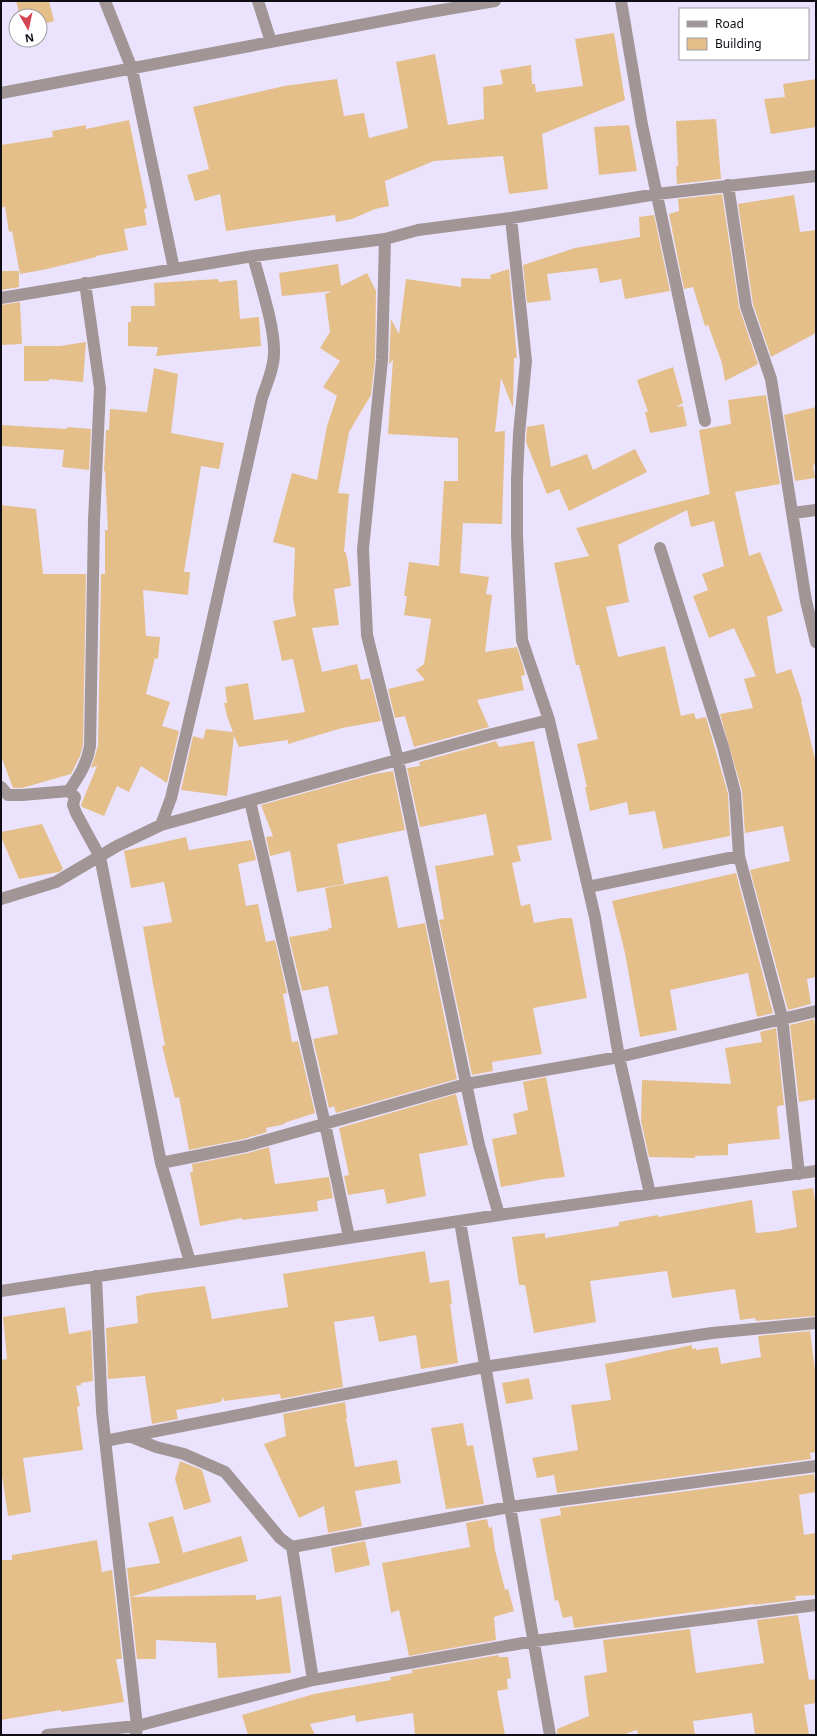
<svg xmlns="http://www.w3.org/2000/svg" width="817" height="1736" viewBox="0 0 817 1736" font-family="'Noto Sans',sans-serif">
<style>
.building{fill:#e4bf8a}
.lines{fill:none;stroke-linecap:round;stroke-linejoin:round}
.minor{stroke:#a29596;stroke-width:12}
</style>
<rect width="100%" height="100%" fill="#ebe3fd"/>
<path class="building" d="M16,1H49L54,21L40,25V16H20Z
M614,33L625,100L542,134L548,189L509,194L503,156L434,161L385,181L389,206L375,209L352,219L336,222L335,215L226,231L220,194L195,201L187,175L209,169L193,107L284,86L337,79L344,116L364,113L369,138L408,128L396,62L435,54L448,125L484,119L483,87L503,84L500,70L531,65L532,84H535L536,92L583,86L575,39Z
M816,79V127L771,134L764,99L785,97L783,84Z
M716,119L721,179L677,184L676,166H678L676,121Z
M129,120L147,208L144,209L147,225L124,229L128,250L96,256V257L47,269L20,274L12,231L9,232L5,207H1V145L53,137L52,131L86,125V129Z
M629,125L637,171L599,175L594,127Z
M722,194L739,307L758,364L725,381L722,363L708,325L705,326L693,287L684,289L669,214L679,211L678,199Z
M794,195L800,232L816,230V333L771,357L753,304L738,204Z
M654,215L670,291L625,299L621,279L600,283L597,268L547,274L551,300L527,303L523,265L575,248L640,237L639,217Z
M338,264L341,286L367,273L376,291L375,360L371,395L349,432L338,493L349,494L344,552H346V556L347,557L351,586L334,589L339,625L312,628L322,672L357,664L361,680L370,678L381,721L342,728L288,744V740L239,747L234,736L227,796L181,790L193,736L203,739L206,729L233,732L227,716L224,703H227L225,687L248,683L254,720L305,712L293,659L282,661L273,621L296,616L293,598L295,548L273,542L292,473L317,480L327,426L337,396L323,387L340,361L320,348L330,332L325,294L332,291L282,296L279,273Z
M509,269L517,358H514L513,408L501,378L495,432L505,431L502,524L463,523L460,573L489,577L486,594L492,595L485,652L517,647L524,669L525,675L521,676L524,690L477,700L489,727L414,747L405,716L395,718L388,689L425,680L416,670L424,664L431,619L404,615L407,596H404L409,562L439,566L444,481H458V438L388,434L393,359L389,365L391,319L399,334L406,279L461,287V278L491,279L490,275Z
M1,271H19V287L1,290Z
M218,279L219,282L237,280L240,319L259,317L261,346L156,356L158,347L128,346V322H131V306H155L154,283Z
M20,302L22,344L1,345V305Z
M86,342L83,382L49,379V381H24V346H60Z
M673,367L683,403L676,407L683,406L687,426L650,433L645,412H648L637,380Z
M154,368L178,374L171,433L224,443L219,469L201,466L184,572H190L188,595L143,590L146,636L160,637L158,659L155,658L146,694L170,702L162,726L179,731L167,783L141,766L129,792L117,786L104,816L82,807L81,805L97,766L91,768L98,746L101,574H105V530H108L105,471H104L106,430H109L110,409L147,412Z
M766,395L780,484L735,492L749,556L760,552L783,611L767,617L776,674L791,669L802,701H801L816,763V977L807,979L811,1004L788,1010L750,870L790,861L783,826L745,833L742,791L720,714L753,708L744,679L756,676L734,628L709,638L693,596L708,590L702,574L724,566L714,521L691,527L687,510L618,545L629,602L606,607L618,657L665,646L681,716L694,713L696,719L706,717L728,794L730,836L663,849L655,811L629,815L627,802L590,811L585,787H587L577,744L598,739L579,665H576L554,563L589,556L576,528L710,494L699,430L731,424L728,400Z
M816,407V464L813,465L815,478L795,481L784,415Z
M544,424L551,467L587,454L593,470L635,449L647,472L569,511L559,489L547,494L526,442L527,427Z
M1,425L67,429V427L91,429L89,470L62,467L64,450L1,446Z
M1,505L36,509L43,574H86L83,745L80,756L71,774L22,788H13L1,756Z
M496,741L499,747L534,741L552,840L517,846L521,861L512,863L521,906L530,904L534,923L563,918H572L587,998L533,1008L542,1054L492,1062L493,1071L472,1075L439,920L444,919L435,866L494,855L486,814L420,827L407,768L420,766L419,762Z
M393,771L405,830L337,844L344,884L297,892L290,851L270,856L266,837L273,836L261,805L374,774Z
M42,824L63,869L59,872L19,879L1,837V832Z
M186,837L189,850L251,840L256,860L238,864L246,906L258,904L266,942L275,940L287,993L283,994L292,1042L298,1041L315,1113L284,1123L285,1124L266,1128L267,1132L244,1139L189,1150L179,1097L175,1098L162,1046L165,1045L153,984L143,927L172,922L164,882L131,888L124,851Z
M736,873L773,1013L757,1017L748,973L670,990L677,1030L640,1037L625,953L612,901Z
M388,876L398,928L425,923L457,1079L336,1113L334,1106L329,1108L313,1039L338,1034L328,986L302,991L289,937L329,930L328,928H332L325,888Z
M814,1019L816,1029V1099L799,1102L790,1025Z
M776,1028L784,1105L778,1106L777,1108L780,1139L728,1144V1155L695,1156V1158L649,1157L641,1121L642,1080L731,1084L725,1048L762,1042L760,1032Z
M546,1077L565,1177L544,1179L501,1187L492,1139L517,1134L513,1114L528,1110L523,1082Z
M456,1094L468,1145L419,1154L426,1196L387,1204L384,1189L348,1195L344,1176L349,1175L339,1128Z
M269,1147L275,1184L329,1177L333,1198L317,1201L318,1211L242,1220V1218L200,1226L190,1172H193L192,1164L248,1153Z
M813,1188L816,1207V1316L756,1321L755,1318L740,1320L735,1289L672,1298L667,1271L590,1281L596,1322L534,1333L525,1285H519L512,1237L545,1233V1238L619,1226V1222L658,1215V1217L752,1200L756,1233L777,1231L797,1227L792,1191Z
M425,1251L430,1283L449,1280L452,1304H450L458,1363L421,1369L416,1335L379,1342L374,1316L334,1322L343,1387L281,1399L280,1394L224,1401L223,1397L221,1402L176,1410L178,1419L152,1424L145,1376L108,1379L106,1328L138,1323L136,1296L143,1295V1294L205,1286L212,1319L288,1307L283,1274Z
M65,1307L69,1334L91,1330L93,1381L81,1383V1385L76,1386L80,1406L77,1407L83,1450L23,1458L31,1512L8,1516L1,1469V1360L7,1359L3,1317Z
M810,1331L815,1370L816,1369V1452L810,1453L811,1459L557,1493L554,1475L537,1478L532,1458L578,1450L571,1405L611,1400L605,1364L692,1345V1349L696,1348V1350L718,1347L721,1364L761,1357L758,1336Z
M529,1378L533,1399L506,1404L502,1383Z
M345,1402L347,1418H346L355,1467L397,1460L401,1483L355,1491L362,1526L328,1533L324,1506L299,1518L264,1444L286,1436L283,1414Z
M463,1423L467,1446L473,1445L484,1504L446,1509L431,1428Z
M180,1461L202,1470L211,1502L184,1510L175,1479Z
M814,1474L816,1492L799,1495L804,1535L816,1533V1595L795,1596L796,1600L754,1605V1604L574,1628L572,1616L563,1618L558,1600L555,1601L540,1519L561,1515L560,1508Z
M173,1516L183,1553L241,1536L248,1561L131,1597L256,1595V1600L281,1596L291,1673L218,1678L216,1643L156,1640V1659H137L127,1568L160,1563L148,1523Z
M487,1519L489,1528L492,1527L495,1550L505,1590L508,1589L514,1611L494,1617L496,1640L409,1656L399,1610L391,1613L382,1563L470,1547L466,1523Z
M97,1540L102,1572L112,1570L122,1659H116L124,1702L61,1712V1710L1,1720V1560H12V1555Z
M365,1541L370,1565L335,1573L331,1548Z
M798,1615L809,1680L816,1679V1703L804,1705L809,1735H755L752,1713L693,1721L695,1735H638L637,1730L622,1735H557V1729L589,1716L584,1676L607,1672L603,1640L690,1629L696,1673L764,1663L757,1620Z
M498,1655L499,1657H508L511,1678L507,1679L508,1689L497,1691L505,1735H415L413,1713L356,1722L355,1715L310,1724L315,1735H248L242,1715L314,1694L391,1680L390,1677L412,1673V1670Z"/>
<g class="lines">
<path class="minor" d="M105,1L132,69L174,269
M258,1L271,42
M621,1L642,125L705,421
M1,93L424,13L495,1
M728,185L746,306L771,379L806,601L816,642
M511,218L526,361L519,434L517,479V536L522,640L549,720L595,917L619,1057L650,1194
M385,239L382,360L363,549L367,635L398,760L479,1145L499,1215
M1,298L253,256L385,239L418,230L511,218L657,194L816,176
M793,513L816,510
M660,548L723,747L735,793L739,856L782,1017L799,1174
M1,787L8,795H22L69,791L75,797L73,805L76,813L100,857L161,1163L190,1262
M69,791C79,776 87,764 90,746L94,521L100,388L85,283
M250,801L325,1124L349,1237
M161,825L171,798L204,658L262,398C267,383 274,368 274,353C275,327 260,283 253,256
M588,887L739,856
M1,899L56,882L117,846L161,825L488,735L549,720
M161,1163L246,1146L466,1084L619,1057L816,1011
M460,1222L550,1735
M96,1276L102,1412L137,1726L136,1735
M1,1291L499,1215L816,1171
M129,1436L156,1447L184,1454L225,1472L280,1538L292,1547L510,1507L816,1466
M105,1441L484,1367L712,1333L816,1323
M292,1547L313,1680
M47,1735L137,1726L313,1680L534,1641L816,1605"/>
</g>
<rect width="817" height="1736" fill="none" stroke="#0f0d15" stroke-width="4"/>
<rect x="679" y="8" width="130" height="52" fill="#ffffff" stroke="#9f9ea1"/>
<rect x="687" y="21" width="20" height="6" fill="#a29596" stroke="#9f9ea1"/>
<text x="715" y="28" font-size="12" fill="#0f0d15">Road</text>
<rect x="687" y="38" width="20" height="12" fill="#e4bf8a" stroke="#9f9ea1"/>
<text x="715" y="48" font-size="12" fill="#0f0d15">Building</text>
<g transform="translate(28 28) rotate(171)"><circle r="19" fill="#ffffff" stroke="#9f9ea1"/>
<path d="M0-3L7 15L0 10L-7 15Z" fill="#d34350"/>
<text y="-6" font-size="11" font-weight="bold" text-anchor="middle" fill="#0f0d15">N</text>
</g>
</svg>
